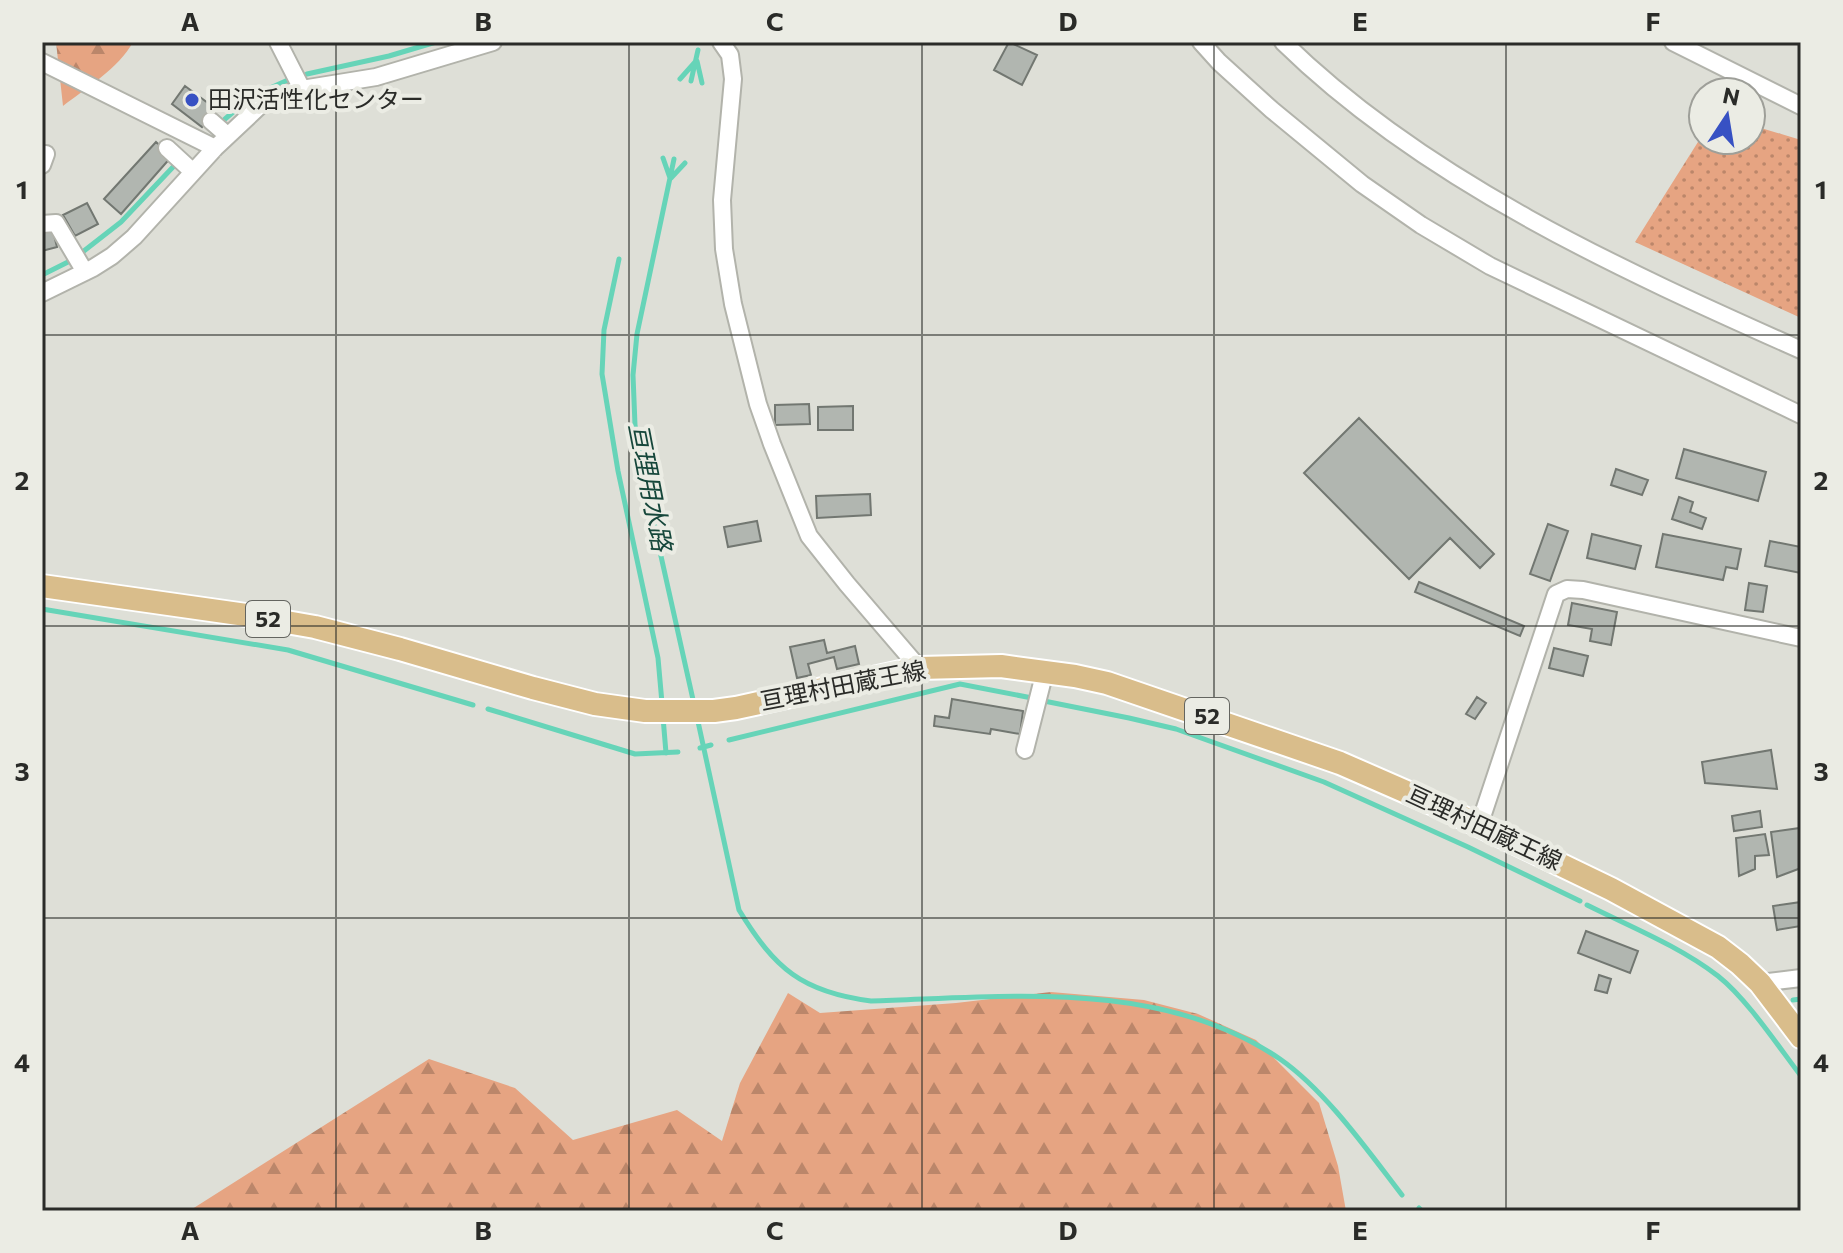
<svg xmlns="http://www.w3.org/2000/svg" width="1843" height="1253" viewBox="0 0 1843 1253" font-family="Commissioner,'Noto Sans JP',sans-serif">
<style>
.grass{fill:url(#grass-dots)}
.forest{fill:url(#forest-firs)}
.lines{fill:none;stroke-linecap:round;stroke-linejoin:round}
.stream{stroke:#66d4b8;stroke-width:5}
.building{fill:#b1b6b0;stroke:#727771;stroke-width:2}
.minor-casing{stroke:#b2b3ab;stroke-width:20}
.major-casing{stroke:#fff;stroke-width:26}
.minor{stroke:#fff;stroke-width:16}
.major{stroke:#d9bd8b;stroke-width:22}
.grid{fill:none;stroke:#2a2b28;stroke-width:2;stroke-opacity:0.55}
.poi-dot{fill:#3751c3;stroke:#ebece4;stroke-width:3}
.labels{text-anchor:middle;stroke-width:8;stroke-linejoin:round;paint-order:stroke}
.shield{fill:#ebece4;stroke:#646560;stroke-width:2}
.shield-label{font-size:22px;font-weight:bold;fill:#2a2b28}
.poi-label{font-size:24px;fill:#2a2b28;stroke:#ebece4;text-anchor:start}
.street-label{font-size:24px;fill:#2a2b28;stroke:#ebece4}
.water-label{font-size:26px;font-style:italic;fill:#16473b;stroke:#ebece4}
.neatline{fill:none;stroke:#2a2b28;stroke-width:3}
.grid-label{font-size:26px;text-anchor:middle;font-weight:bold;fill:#2a2b28}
</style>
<defs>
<pattern id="grass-dots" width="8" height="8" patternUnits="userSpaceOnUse" patternTransform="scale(2)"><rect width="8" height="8" fill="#e6a482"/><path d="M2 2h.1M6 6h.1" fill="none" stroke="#bb866a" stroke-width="1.8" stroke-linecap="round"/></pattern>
<pattern id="forest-firs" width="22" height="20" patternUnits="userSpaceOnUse" patternTransform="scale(2)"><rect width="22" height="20" fill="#e6a482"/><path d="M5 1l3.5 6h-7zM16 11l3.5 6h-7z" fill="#bb866a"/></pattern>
</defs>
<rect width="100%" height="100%" fill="#dedfd7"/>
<path class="grass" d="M1751,125L1801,140V318L1635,242L1703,134V140H1751Z"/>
<path class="forest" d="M56,42H133C119,68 86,88 63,106Z
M1051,992L1144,1000L1198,1014L1256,1040L1319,1103L1338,1166L1346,1211H189L429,1059L515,1088L573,1140L677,1110L722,1141L740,1083L788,993L820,1013L956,1003Z"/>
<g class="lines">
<path class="stream" d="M697,61L702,83
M307,74L389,56L436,42
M680,79L696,61
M691,81L698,50
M225,119L252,96L288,80
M663,158L670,178
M674,159L637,334L633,375L635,425L644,480L694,704
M671,178L685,163
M80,254L121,222L173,167
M619,259L604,330L602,374L618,471L658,658L662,703
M42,275L70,261
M42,609L288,650L473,705
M1044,701L1129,718L1176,729L1324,782L1468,847L1580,901
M488,709L635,754L678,752
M663,717L666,753
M697,717L739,910C775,969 802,992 871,1001C1007,997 1161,978 1280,1059C1326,1091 1368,1151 1402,1195
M729,740L960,684L1032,698
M700,748L711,745
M1587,905C1631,927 1679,946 1718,976C1747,999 1778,1046 1801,1076
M1793,1000L1801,999
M1419,1208L1422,1211"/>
</g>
<path class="building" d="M1009,42L1037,55L1022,85L994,70Z
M185,86L216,109L202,127L172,104Z
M156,142L172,156L121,214L104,199Z
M87,203L98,224L75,236L63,215Z
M52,227L57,247L42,251V229Z
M809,404L810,424L775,425V405Z
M853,406V430H818V407Z
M1359,418L1494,554L1480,568L1450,538L1409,579L1304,473Z
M1684,449L1766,472L1758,501L1676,478Z
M1616,469L1648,480L1642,495L1611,485Z
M870,494L871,515L817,518L816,496Z
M1679,497L1693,502L1690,512L1706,518L1702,529L1672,519Z
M757,521L761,541L728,547L724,527Z
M1548,524L1568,531L1550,581L1530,574Z
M1592,534L1641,546L1635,569L1587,558Z
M1663,534L1741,549L1737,569L1726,567L1723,580L1656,567Z
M1770,541L1801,547V573L1765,566Z
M1419,582L1524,626L1520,636L1415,592Z
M1749,583L1767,586L1763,612L1745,610Z
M1572,603L1617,612L1611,645L1590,641L1592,629L1568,625Z
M824,640L827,653L855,646L859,664L837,669L834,657L808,664L811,675L797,678L790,647Z
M1554,648L1588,656L1583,676L1549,668Z
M1477,697L1486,703L1475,719L1466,714Z
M952,699L1023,711L1020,734L991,729L990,734L934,726L935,716L949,718Z
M1771,750L1777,789L1705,783L1702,762Z
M1760,811L1762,827L1734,831L1732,816Z
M1800,828L1801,868L1777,877L1771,832Z
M1765,834L1769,855L1755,856V869L1739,876L1736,838Z
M1801,902V926L1777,930L1773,906Z
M1586,931L1638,951L1630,973L1578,953Z
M1599,975L1611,979L1607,993L1595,990Z"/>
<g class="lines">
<g class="minor-casing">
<path id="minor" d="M278,42L302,89
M721,42L730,55L733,79L722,200L724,249L733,304L758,404L772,444L809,536L847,584L919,668
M1201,42L1219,62L1272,110L1362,184L1421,225L1490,266L1801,415
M1283,42C1425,181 1621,270 1801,350
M1673,42L1801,106
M42,62L215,148
M211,121L227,135
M167,148L192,171
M42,165L46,154
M42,224L56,223L85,272
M42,293L93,268L112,256L134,237L215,148L266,100L302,89L376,77L493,42
M1025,750L1045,671
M1479,826L1556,594L1567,589L1583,590L1801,638
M1760,983L1801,978"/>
</g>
<g class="major-casing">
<path id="major" d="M42,586L246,615L315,627L400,649L533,688L595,704L645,711H714L736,708L919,668L1001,666L1075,676L1107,683L1340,763L1443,808L1611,889L1718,947L1740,964L1760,983L1801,1037"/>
</g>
<use href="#minor" class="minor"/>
<use href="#major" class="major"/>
</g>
<path class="grid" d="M336,42V1211M629,42V1211M922,42V1211M1214,42V1211M1506,42V1211M42,335H1801M42,626H1801M42,918H1801"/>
<circle class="poi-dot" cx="192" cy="100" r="8"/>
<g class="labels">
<g class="shield">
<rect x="246" y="601" width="44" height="36" rx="6"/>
<rect x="1185" y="698" width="44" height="36" rx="6"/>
</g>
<g class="shield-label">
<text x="268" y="627">52</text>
<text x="1207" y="724">52</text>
</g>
<g class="poi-label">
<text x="208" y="108">田沢活性化センター</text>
</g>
<g class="street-label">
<text transform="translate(843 686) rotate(-11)" y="8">亘理村田蔵王線</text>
<text transform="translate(1484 828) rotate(25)" y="8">亘理村田蔵王線</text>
</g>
<g class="water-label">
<text transform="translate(650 487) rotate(79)" y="9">亘理用水路</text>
</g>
</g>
<rect width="1843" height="1253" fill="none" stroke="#ebece4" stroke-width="88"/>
<g transform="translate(1727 116) rotate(12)"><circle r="38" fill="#ebece4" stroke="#9e9f99" stroke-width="2"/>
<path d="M0-6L14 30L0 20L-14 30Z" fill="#3751c3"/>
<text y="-12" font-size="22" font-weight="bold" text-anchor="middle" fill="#2a2b28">N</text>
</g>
<rect x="44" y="44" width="1755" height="1165" class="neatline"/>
<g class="grid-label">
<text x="190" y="31">A</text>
<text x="483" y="31">B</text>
<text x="775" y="31">C</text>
<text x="1068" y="31">D</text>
<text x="1360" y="31">E</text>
<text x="1653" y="31">F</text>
<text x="22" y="199">1</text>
<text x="1821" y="199">1</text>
<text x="22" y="490">2</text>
<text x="1821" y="490">2</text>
<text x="22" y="781">3</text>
<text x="1821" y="781">3</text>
<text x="22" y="1072">4</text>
<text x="1821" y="1072">4</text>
<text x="190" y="1240">A</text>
<text x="483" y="1240">B</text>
<text x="775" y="1240">C</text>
<text x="1068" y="1240">D</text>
<text x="1360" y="1240">E</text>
<text x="1653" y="1240">F</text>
</g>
</svg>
